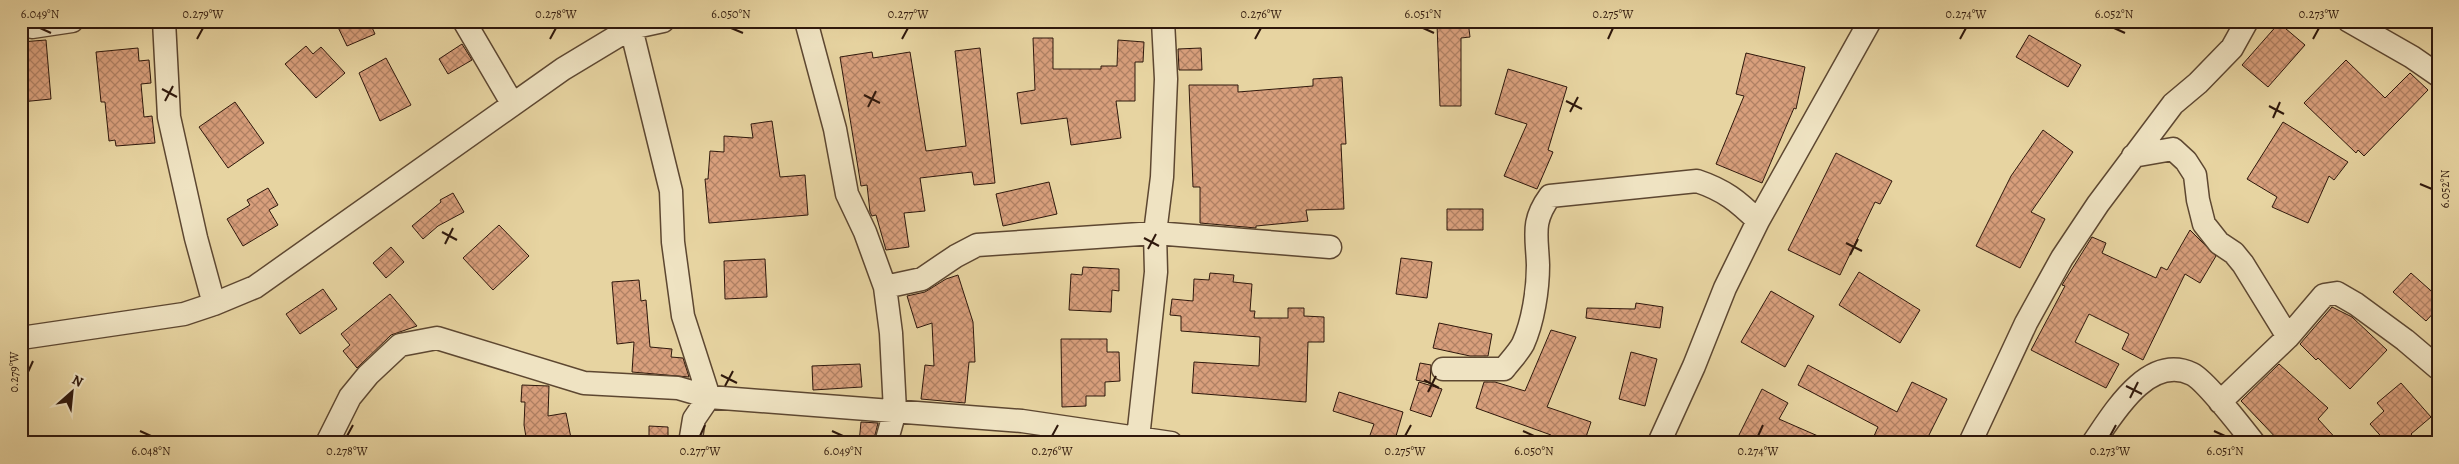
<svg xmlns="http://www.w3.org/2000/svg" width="2459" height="464" viewBox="0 0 2459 464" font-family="Alegreya,serif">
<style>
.building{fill:url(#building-cross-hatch);stroke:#2f180c}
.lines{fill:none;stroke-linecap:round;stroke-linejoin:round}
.street-casing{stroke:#5d4731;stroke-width:25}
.street{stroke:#efe3c2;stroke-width:22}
.ticks{fill:none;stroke:#2f180c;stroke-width:2}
.neatline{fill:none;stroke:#2f180c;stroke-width:2}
.ticks-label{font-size:12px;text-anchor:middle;fill:#2f180c}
</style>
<defs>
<pattern id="building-cross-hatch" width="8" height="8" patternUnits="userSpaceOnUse" patternTransform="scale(1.25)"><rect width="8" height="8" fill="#d89f7c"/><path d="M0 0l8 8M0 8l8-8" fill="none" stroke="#b08164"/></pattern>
</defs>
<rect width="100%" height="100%" fill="#e7d4a1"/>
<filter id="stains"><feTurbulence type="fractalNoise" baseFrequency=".004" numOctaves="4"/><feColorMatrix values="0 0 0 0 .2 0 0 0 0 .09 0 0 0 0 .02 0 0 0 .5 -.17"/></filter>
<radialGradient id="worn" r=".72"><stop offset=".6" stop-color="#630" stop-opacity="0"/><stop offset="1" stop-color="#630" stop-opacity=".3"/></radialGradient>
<path class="building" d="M335,21H369L375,34L347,46Z
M1468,21L1470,37L1461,38V106H1440L1437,24Z
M2279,23L2305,45L2268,87L2242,65Z
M2029,35L2081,65L2068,87L2016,57Z
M1033,38H1053V69H1101V66H1117L1118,40L1144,42L1143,62H1135V101H1116L1121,138L1071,145L1067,118L1021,124L1017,93L1035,90Z
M46,40L51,99L21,102V42Z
M462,44L472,60L448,74L439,59Z
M306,46L313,54L321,47L345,73L316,98L285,64Z
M138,48L139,61L149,60L151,83L141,84L144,117L152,116L155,143L116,146L115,140L109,141L105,102H101L96,52Z
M980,48L995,183L974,185L972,172L920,178L925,211L904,213L909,247L886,250L876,215L872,216L870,212L867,185L861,186L840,57L872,52L873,58L910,52L926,151L966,146L955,51Z
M1201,48L1202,70H1179L1178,49Z
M1746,53L1805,67L1796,109L1794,108L1762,183L1716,164L1744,96L1736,94Z
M386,58L411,105L380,121L359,73Z
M2346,60L2385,98L2410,73L2428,90L2364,156L2358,150L2356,153L2304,103Z
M1508,69L1567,87L1548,150L1553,152L1537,189L1504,176L1527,124L1495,114Z
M1342,77L1346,144H1341L1344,209L1306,210L1308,221L1256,226V228L1200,223V187H1193L1189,85H1238V92L1313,86V79Z
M235,102L264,143L228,168L199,127Z
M772,121L780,177L805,175L808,215L709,223L705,179H708L710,151L724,152V136L753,138L751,124Z
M2283,122L2348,162L2334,180L2329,176L2308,223L2272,207L2277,197L2247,179Z
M2043,130L2073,152L2031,212L2045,219L2020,268L1976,246L2011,176Z
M1836,153L1892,181L1880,204L1875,202L1840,275L1788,250Z
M1049,182L1057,214L1003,226L996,194Z
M268,188L278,205L269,210L278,225L243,246L227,219L250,205L247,200Z
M453,193L464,212L438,226L423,239L412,226L441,202L440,200Z
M1447,209H1483V230H1447Z
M499,225L529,256L493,290L463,258Z
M2190,230L2216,256L2200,283L2185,274L2143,360L2122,349L2129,334L2089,314L2075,342L2119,364L2106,388L2031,350L2065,286L2062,285L2092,237L2106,243L2102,253L2156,278L2161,267L2167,270Z
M391,247L404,262L386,278L373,263Z
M1401,258L1432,262L1427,298L1396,294Z
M765,259L767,297L725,299L724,261Z
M1083,267L1119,269V291L1112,290L1111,312L1069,310L1071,274L1082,275Z
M1859,272L1920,310L1900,343L1839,305Z
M1210,273L1234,275L1233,282L1252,284L1250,311H1255L1254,318H1288V308H1304V316L1324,317V342H1308L1306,402L1192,393L1194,362L1259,366L1260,337L1181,331V316L1170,315L1172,299L1193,301L1194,279L1209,280Z
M2411,273L2438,297V308L2426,321L2393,292Z
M958,275L973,322L975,362H969L965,403L921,399L925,365L934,366L932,323L917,328L907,296L925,292L946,279Z
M639,280L641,301L646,300L650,347L672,349L671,357L683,358L689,377L632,372L634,342L617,344L612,282Z
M323,289L337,309L300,334L286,314Z
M1771,291L1814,316L1785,367L1741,342Z
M390,294L417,326L391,335L357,368L343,351L350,345L341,334Z
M1636,303L1663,307L1660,328L1586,318L1587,308L1635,309Z
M2332,307L2352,317L2387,350L2350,389L2318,358L2316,360L2300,344Z
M1439,323L1492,334L1488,356H1470L1433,348Z
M1551,330L1576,337L1547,407L1591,422L1584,443H1549L1551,435L1476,408L1484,382H1495L1525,391Z
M1061,339H1107V352H1119L1120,381L1105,382V396H1086V406L1062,407Z
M1631,352L1657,359L1645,406L1619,399Z
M1420,363L1431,365L1430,383L1416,380Z
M860,364L862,387L813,390L812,366Z
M2279,364L2328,408L2318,419L2340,443H2281L2241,401Z
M1808,365L1897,412L1912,382L1947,399L1925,443H1871L1878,427L1798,385Z
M1419,382L1442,389L1431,417L1410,410Z
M2401,383L2431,417L2411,434L2419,443H2387L2370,424L2384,411L2377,403Z
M522,385L549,386L548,416L566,413L572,443H527L524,425L525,402H521Z
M1762,389L1788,403L1779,419L1834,443H1735Z
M1339,392L1403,412L1394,443H1384L1369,438L1374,424L1333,411Z
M861,422L878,423L873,443H859Z
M649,426L668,427V443H649Z"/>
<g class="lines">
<g class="street-casing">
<path id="street" d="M164,21L169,117L196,238L214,304
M464,21L512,103
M806,21L835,129L847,194L865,232L885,287L891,333L895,411L886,443
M2349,21L2412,57L2438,75
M32,27L72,21
M2133,156L2173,149L2186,161L2195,175L2198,200L2204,224L2219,243L2234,253L2243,264L2288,337
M885,287L922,279L956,256L977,245L1155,233L1330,247
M21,338L184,314L214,304L255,287L563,69L631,28L663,21
M1443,369H1504C1510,361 1518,353 1523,344C1533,322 1538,290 1538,265C1537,235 1531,222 1550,196L1697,181C1724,190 1738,201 1758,221
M2220,402L2288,337L2324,295L2337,293L2356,304L2405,340L2438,368
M327,443L350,397L368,375L400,345L437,338L584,383L678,388L709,397L683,316L673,242L671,191L631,28
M690,443L694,419L709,397L1022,421L1171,443
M1141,443L1138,438L1156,272L1155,233L1162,177L1166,79L1163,21
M1659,443L1694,366L1725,288L1758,221L1870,21
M1970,443L2026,323L2062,258L2098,204L2173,104L2198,83L2232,48L2247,21
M2093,443C2113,414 2148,353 2192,374C2206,381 2242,428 2254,443"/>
</g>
<use href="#street" class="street"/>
</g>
<path class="ticks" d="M40,28L51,33M731,28L743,33M1423,28L1434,33M2114,28L2125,33M197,39L203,28M550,39L556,28M902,39L908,28M1255,39L1261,28M1608,39L1613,28M1960,39L1966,28M2313,39L2319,28M162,89L177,97M864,95L880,103M165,101L173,86M1566,101L1582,109M2269,106L2284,114M868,107L876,91M1570,112L1578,97M2273,118L2280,102M2420,184L2432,189M442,232L457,240M1144,238L1159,246M1846,243L1862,251M445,244L453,228M1148,249L1156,234M1850,255L1858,239M28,372L33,361M721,375L737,383M1424,380L1439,388M725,386L733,371M2126,386L2142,394M1428,392L1436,376M2130,398L2138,382M140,431L151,436M832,431L843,436M1523,431L1534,436M2214,431L2225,436M347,436L353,425M700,436L705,425M1052,436L1058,425M1405,436L1411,425M1758,436L1763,425M2110,436L2116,425"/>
<rect width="2459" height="464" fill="none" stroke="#e7d4a1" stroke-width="55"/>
<g transform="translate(72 392) rotate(27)" stroke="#efe3c2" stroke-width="4" paint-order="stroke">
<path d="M0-4L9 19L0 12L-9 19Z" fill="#2f180c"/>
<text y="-8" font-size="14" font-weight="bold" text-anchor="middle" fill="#2f180c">N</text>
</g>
<rect x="28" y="28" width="2404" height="408" class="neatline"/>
<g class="ticks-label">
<text x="40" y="18">6.049°N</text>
<text x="203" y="18">0.279°W</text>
<text x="556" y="18">0.278°W</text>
<text x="731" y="18">6.050°N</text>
<text x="908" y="18">0.277°W</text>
<text x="1261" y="18">0.276°W</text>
<text x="1423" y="18">6.051°N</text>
<text x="1613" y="18">0.275°W</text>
<text x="1966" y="18">0.274°W</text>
<text x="2114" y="18">6.052°N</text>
<text x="2319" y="18">0.273°W</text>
<text transform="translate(2445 189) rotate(-90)" y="4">6.052°N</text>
<text transform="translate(14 372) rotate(-90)" y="4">0.279°W</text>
<text x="151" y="455">6.048°N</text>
<text x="347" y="455">0.278°W</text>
<text x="700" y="455">0.277°W</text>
<text x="843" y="455">6.049°N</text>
<text x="1052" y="455">0.276°W</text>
<text x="1405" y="455">0.275°W</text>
<text x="1534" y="455">6.050°N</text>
<text x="1758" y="455">0.274°W</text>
<text x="2110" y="455">0.273°W</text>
<text x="2225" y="455">6.051°N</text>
</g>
<rect width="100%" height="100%" filter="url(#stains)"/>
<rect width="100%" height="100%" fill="url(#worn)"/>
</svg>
